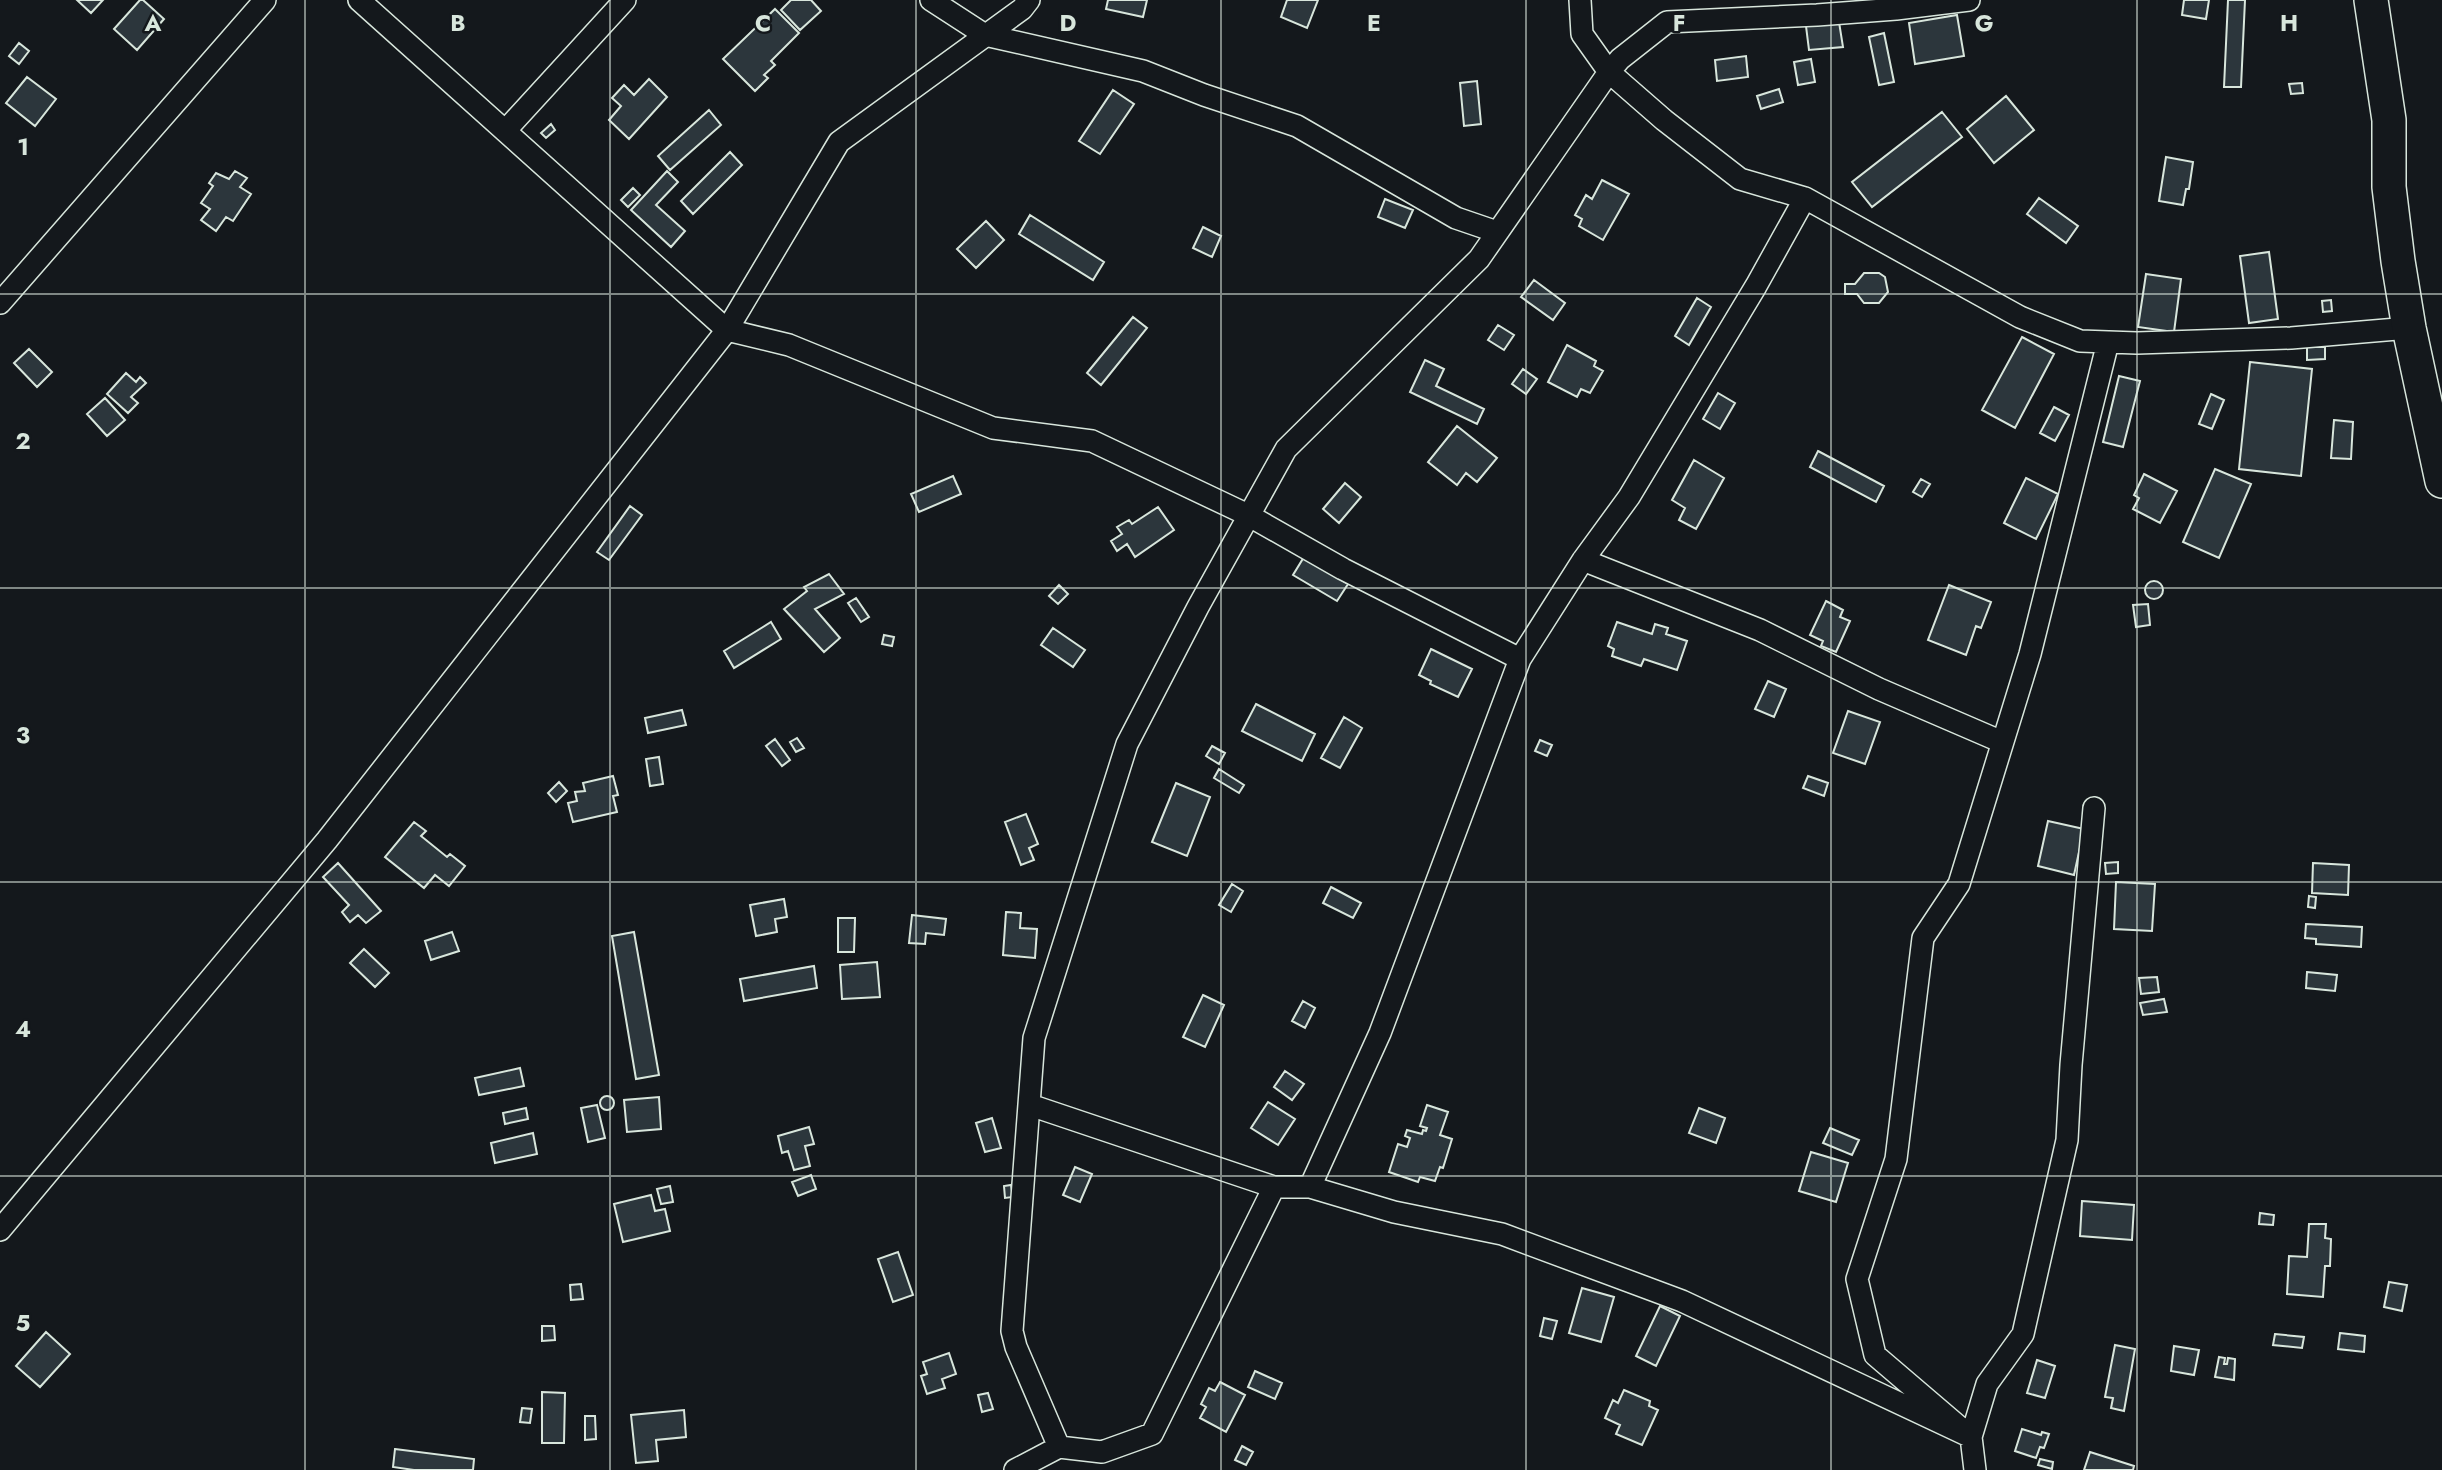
<svg xmlns="http://www.w3.org/2000/svg" width="2442" height="1470" viewBox="0 0 2442 1470" font-family="Jost,sans-serif">
<style>
.building{fill:#2c363c;stroke:#d8e6dc;stroke-width:2}
.lines{fill:none;stroke-linecap:round;stroke-linejoin:round}
.minor-casing{stroke:#d8e6dc;stroke-width:24}
.primary-casing{stroke:#d8e6dc;stroke-width:36}
.minor{stroke:#14181c;stroke-width:21}
.primary{stroke:#14181c;stroke-width:33}
.grid{fill:none;stroke:#d8e6dc;stroke-width:2;stroke-opacity:0.55}
.grid-label{font-size:23px;text-anchor:middle;font-weight:bold;fill:#d8e6dc;stroke:#14181c;stroke-width:5;stroke-linejoin:round;paint-order:stroke}
</style>
<rect width="100%" height="100%" fill="#14181c"/>
<path class="building" d="M77,0H103L91,13Z
M140,0H143L164,19L137,50L114,29Z
M791,0H811L821,11L800,30L781,10Z
M1108,0H1147L1143,17L1106,9Z
M1287,0H1318L1307,28L1281,17Z
M2184,0H2209L2206,19L2182,15Z
M2228,0H2245L2241,87H2224Z
M775,9L799,33L771,61L775,65L764,75L768,78L755,91L723,59Z
M1957,15L1964,56L1915,64L1909,23Z
M1839,22L1843,47L1809,50L1806,26Z
M1884,33L1894,82L1879,85L1869,37Z
M19,43L29,51L19,64L9,56Z
M1746,56L1748,77L1717,81L1715,60Z
M1811,59L1815,82L1798,85L1794,62Z
M27,77L56,99L35,126L6,103Z
M649,79L667,97L629,139L609,120L621,106L612,98L624,85L634,95Z
M1477,81L1481,124L1464,126L1460,83Z
M2302,83L2303,93L2291,94L2289,84Z
M1779,89L1783,102L1761,109L1757,96Z
M1113,90L1134,104L1100,154L1079,141Z
M2006,96L2034,130L1994,163L1967,129Z
M709,110L721,125L670,170L658,156Z
M1942,112L1962,137L1872,207L1852,182Z
M551,124L555,130L546,138L541,133Z
M730,152L742,165L693,214L681,201Z
M2166,157L2193,162L2189,189H2186L2183,205L2159,201Z
M235,171L247,178L240,187L251,194L233,221L226,217L216,231L201,220L210,209L201,203L213,186L209,183L216,173L229,179Z
M667,171L678,182L656,205L685,231L671,247L631,210Z
M1602,180L1629,194L1603,240L1579,226L1582,219L1575,215L1586,195L1592,199Z
M633,188L640,195L628,207L621,200Z
M2039,198L2078,226L2066,243L2027,214Z
M1385,199L1413,210L1405,228L1378,217Z
M1030,215L1104,262L1093,280L1019,234Z
M986,221L1004,240L976,268L957,249Z
M1203,227L1221,236L1212,257L1193,248Z
M2269,252L2278,319L2249,323L2240,256Z
M1864,273H1879L1885,277L1888,292L1879,303H1864L1857,294H1845V284H1855Z
M2146,274L2181,279L2174,332L2138,327Z
M1534,280L1565,303L1553,320L1521,297Z
M1697,298L1711,307L1689,345L1675,336Z
M2331,300L2332,311L2323,312L2322,301Z
M1133,317L1147,328L1101,385L1087,373Z
M1498,325L1514,335L1504,350L1488,340Z
M2022,337L2054,354L2015,428L1982,410Z
M1567,345L1596,361L1594,366L1603,371L1590,393L1581,389L1577,397L1548,382Z
M2307,347H2325V359L2307,360Z
M29,349L52,372L37,387L14,363Z
M1425,360L1444,369L1436,386L1484,409L1477,424L1410,392Z
M2250,362L2312,369L2301,476L2239,469Z
M1523,369L1537,379L1526,394L1512,384Z
M126,373L136,382L140,377L146,383L131,397L138,403L128,413L107,394Z
M2119,376L2140,381L2123,447L2103,442Z
M1718,393L1735,403L1720,429L1703,419Z
M2211,394L2224,400L2212,429L2199,424Z
M105,398L125,420L107,436L87,414Z
M2054,407L2069,415L2055,441L2040,433Z
M2334,420L2353,422L2351,459L2331,458Z
M1457,426L1497,458L1477,482L1466,473L1457,485L1428,462Z
M1818,451L1884,486L1876,502L1810,467Z
M1694,460L1724,478L1696,529L1679,520L1685,508L1672,500Z
M2215,469L2251,484L2219,558L2183,542Z
M2144,474L2177,491L2160,523L2133,509L2139,498L2134,495Z
M953,476L961,494L919,512L911,494Z
M2026,478L2058,494L2036,539L2004,523Z
M1921,479L1930,484L1922,497L1913,492Z
M1345,483L1361,497L1339,523L1323,509Z
M630,506L642,515L609,560L597,552Z
M1158,507L1174,530L1135,557L1127,544L1117,551L1111,541L1122,534L1117,527L1129,520L1132,524Z
M1304,557L1348,584L1337,601L1293,575Z
M829,574L844,594L815,609L840,638L824,652L784,609L807,591L804,587Z
M2145 590a9 9 0 1 1 18 0a9 9 0 1 1-18 0Z
M1059,585L1068,594L1058,604L1049,596Z
M1949,585L1991,602L1981,628L1976,626L1966,655L1928,640Z
M856,598L869,617L861,622L848,603Z
M1826,601L1843,610L1840,617L1850,621L1836,652L1821,646L1823,641L1810,635Z
M2148,604L2150,625L2136,627L2133,605Z
M771,622L781,639L734,668L724,651Z
M1617,622L1652,634L1655,624L1668,628L1666,634L1687,641L1677,670L1644,659L1641,666L1612,656L1614,649L1608,646Z
M1053,628L1085,650L1073,667L1041,645Z
M884,635L894,637L892,646L882,644Z
M1431,649L1472,669L1458,697L1430,684L1431,681L1419,675Z
M1768,681L1786,689L1774,717L1755,709Z
M1256,704L1315,734L1302,761L1242,731Z
M682,710L686,725L648,733L645,718Z
M1848,711L1880,722L1865,764L1833,753Z
M1344,717L1362,728L1340,768L1321,758Z
M797,738L804,748L796,752L790,742Z
M775,739L790,760L782,766L766,746Z
M1540,740L1552,745L1547,756L1535,751Z
M1212,746L1225,753L1219,764L1206,756Z
M659,757L663,784L650,786L646,759Z
M1219,769L1244,785L1239,793L1214,778Z
M613,776L618,795L613,796L617,812L573,822L568,803L577,801L575,792L585,791L583,783Z
M1808,776L1828,783L1824,796L1803,788Z
M559,782L567,791L556,802L548,793Z
M1176,783L1210,797L1187,856L1152,842Z
M1026,814L1038,844L1029,848L1034,860L1021,865L1005,822Z
M2048,821L2084,829L2074,875L2038,866Z
M414,822L426,831L421,836L447,857L450,854L465,866L449,886L435,875L424,888L385,857Z
M2118,862V873L2106,874L2105,863Z
M338,863L381,911L366,923L358,915L350,922L342,912L349,905L323,877Z
M2313,863L2349,865L2348,895L2312,893Z
M2116,882L2155,884L2152,931L2114,929Z
M1232,884L1243,891L1231,912L1219,905Z
M1331,887L1361,903L1353,918L1323,903Z
M2309,896L2316,897L2315,908L2308,907Z
M784,899L787,917L775,919L777,932L756,936L750,905Z
M1006,912L1021,913L1020,928L1037,929L1035,958L1003,955Z
M912,915L946,919L944,935L926,933L925,944L909,943Z
M838,918H855L854,952H838Z
M2306,924L2362,927L2361,947L2316,944V939L2305,938Z
M452,932L459,951L431,960L425,941Z
M634,932L659,1075L636,1079L612,936Z
M364,949L389,973L375,987L350,963Z
M877,962L880,997L842,999L840,965Z
M814,966L817,988L744,1001L740,979Z
M2307,972L2337,975L2335,991L2306,988Z
M2157,977L2159,992L2141,994L2139,978Z
M1203,995L1224,1005L1205,1047L1183,1037Z
M2164,999L2167,1012L2143,1015L2140,1003Z
M1303,1001L1315,1008L1305,1028L1292,1021Z
M520,1068L524,1086L479,1095L475,1078Z
M1285,1071L1304,1084L1292,1100L1274,1087Z
M600 1103a7 7 0 1 1 14 0a7 7 0 1 1-14 0Z
M659,1097L661,1129L627,1132L624,1100Z
M1268,1102L1295,1119L1278,1145L1251,1128Z
M597,1105L605,1138L588,1142L581,1108Z
M1427,1105L1448,1112L1440,1135L1452,1139L1443,1168L1440,1167L1435,1181L1420,1177L1418,1182L1389,1172L1398,1144L1407,1147L1410,1138L1405,1136L1407,1130L1422,1134L1423,1130L1426,1131L1427,1128L1420,1126Z
M526,1108L528,1119L505,1124L503,1113Z
M1699,1108L1725,1118L1716,1143L1689,1133Z
M992,1118L1001,1148L985,1152L976,1123Z
M809,1127L814,1144L805,1146L810,1166L794,1170L788,1151L782,1153L778,1136Z
M1830,1128L1859,1140L1852,1155L1823,1143Z
M533,1133L537,1154L495,1163L491,1143Z
M1811,1152L1848,1163L1836,1202L1799,1191Z
M1075,1167L1092,1174L1080,1202L1063,1195Z
M811,1175L816,1189L798,1196L792,1182Z
M1011,1185L1013,1197L1005,1198L1004,1186Z
M670,1186L673,1202L661,1204L657,1189Z
M651,1195L655,1211L665,1209L670,1231L623,1242L614,1204Z
M2082,1201L2134,1205L2132,1240L2080,1236Z
M2260,1213L2274,1215L2273,1225L2259,1224Z
M2309,1224H2326L2325,1238L2331,1239L2330,1266H2325L2323,1297L2287,1294L2289,1256L2307,1257Z
M898,1252L913,1295L893,1302L878,1259Z
M2389,1282L2407,1285L2402,1311L2384,1307Z
M581,1284L583,1299L571,1300L570,1285Z
M1582,1288L1614,1297L1601,1342L1569,1333Z
M1660,1306L1680,1316L1656,1366L1636,1356Z
M1544,1318L1557,1321L1552,1339L1540,1336Z
M542,1326H554L555,1340L542,1341Z
M46,1332L70,1354L40,1387L16,1366Z
M2340,1333L2365,1336L2364,1352L2338,1349Z
M2275,1334L2304,1337L2302,1348L2273,1345Z
M2115,1345L2135,1349L2124,1411L2111,1408L2113,1398L2105,1397Z
M2174,1346L2199,1350L2194,1375L2171,1371Z
M949,1353L956,1374L942,1379L945,1388L927,1394L921,1376L927,1374L923,1362Z
M2219,1357L2225,1358L2224,1364H2227L2228,1358L2235,1359L2234,1380L2215,1377Z
M2037,1360L2055,1366L2045,1398L2027,1393Z
M1255,1371L1282,1383L1275,1399L1248,1387Z
M1220,1382L1245,1395L1226,1432L1200,1418L1206,1407L1201,1404L1209,1388L1215,1391Z
M1624,1390L1650,1401L1649,1406L1658,1410L1642,1445L1616,1434L1620,1425L1605,1418L1613,1400L1618,1403Z
M542,1392L565,1393L564,1443H542Z
M988,1393L993,1409L982,1412L978,1395Z
M522,1408L532,1409L530,1423L520,1422Z
M684,1410L686,1437L656,1440L658,1461L636,1463L631,1415Z
M585,1416H595L596,1439L585,1440Z
M2022,1429L2041,1435L2042,1432L2049,1434L2044,1448L2040,1447L2036,1458L2015,1451Z
M1242,1446L1253,1452L1246,1465L1235,1460Z
M395,1449L474,1459L473,1470H414L393,1467Z
M2090,1452L2134,1466L2133,1470H2084Z
M2040,1459L2053,1462L2052,1469L2038,1465Z"/>
<g class="lines">
<g class="minor-casing">
<path id="minor" d="M359,0L727,330L789,345L993,428L1092,441L1248,515L1343,569L1520,659
M931,0L985,35L1143,71L1204,95L1297,126L1456,218L1497,232
M1580,0L1582,34L1609,72L1664,120L1740,179L1805,198L2020,317L2080,341L2137,343L2291,338L2409,328
M505,131L625,0
M0,303L265,0
M1583,560L1760,630L1879,689L2002,742
M1030,1105L1274,1187H1310L1394,1212L1502,1234L1682,1301L1971,1437L1987,1384L2023,1334L2067,1140L2071,1065L2094,808
M1310,1187L1380,1033L1520,659L1583,560L1629,497L1756,286L1805,198
M0,1230L327,840L727,330L839,142L1022,9L1029,0
M1059,1447L1016,1347L1012,1331L1034,1038L1127,744L1198,607L1286,449L1479,259L1609,72L1620,59L1667,22L1817,15L1896,9L1969,0
M1015,1470L1059,1447L1102,1452L1152,1434L1274,1187
M1975,1470L1971,1437L1875,1355L1857,1279L1896,1159L1923,938L1959,884L2030,654L2108,342"/>
</g>
<g class="primary-casing">
<path id="primary" d="M2371,0L2389,120V187L2398,261L2409,328L2442,481"/>
</g>
<use href="#minor" class="minor"/>
<use href="#primary" class="primary"/>
</g>
<path class="grid" d="M305,0V1470M610,0V1470M916,0V1470M1221,0V1470M1526,0V1470M1831,0V1470M2137,0V1470M0,294H2442M0,588H2442M0,882H2442M0,1176H2442"/>
<g class="grid-label">
<text x="153" y="31">A</text>
<text x="458" y="31">B</text>
<text x="763" y="31">C</text>
<text x="1068" y="31">D</text>
<text x="1374" y="31">E</text>
<text x="1679" y="31">F</text>
<text x="1984" y="31">G</text>
<text x="2289" y="31">H</text>
<text x="23" y="155">1</text>
<text x="23" y="449">2</text>
<text x="23" y="743">3</text>
<text x="23" y="1037">4</text>
<text x="23" y="1331">5</text>
</g>
</svg>
